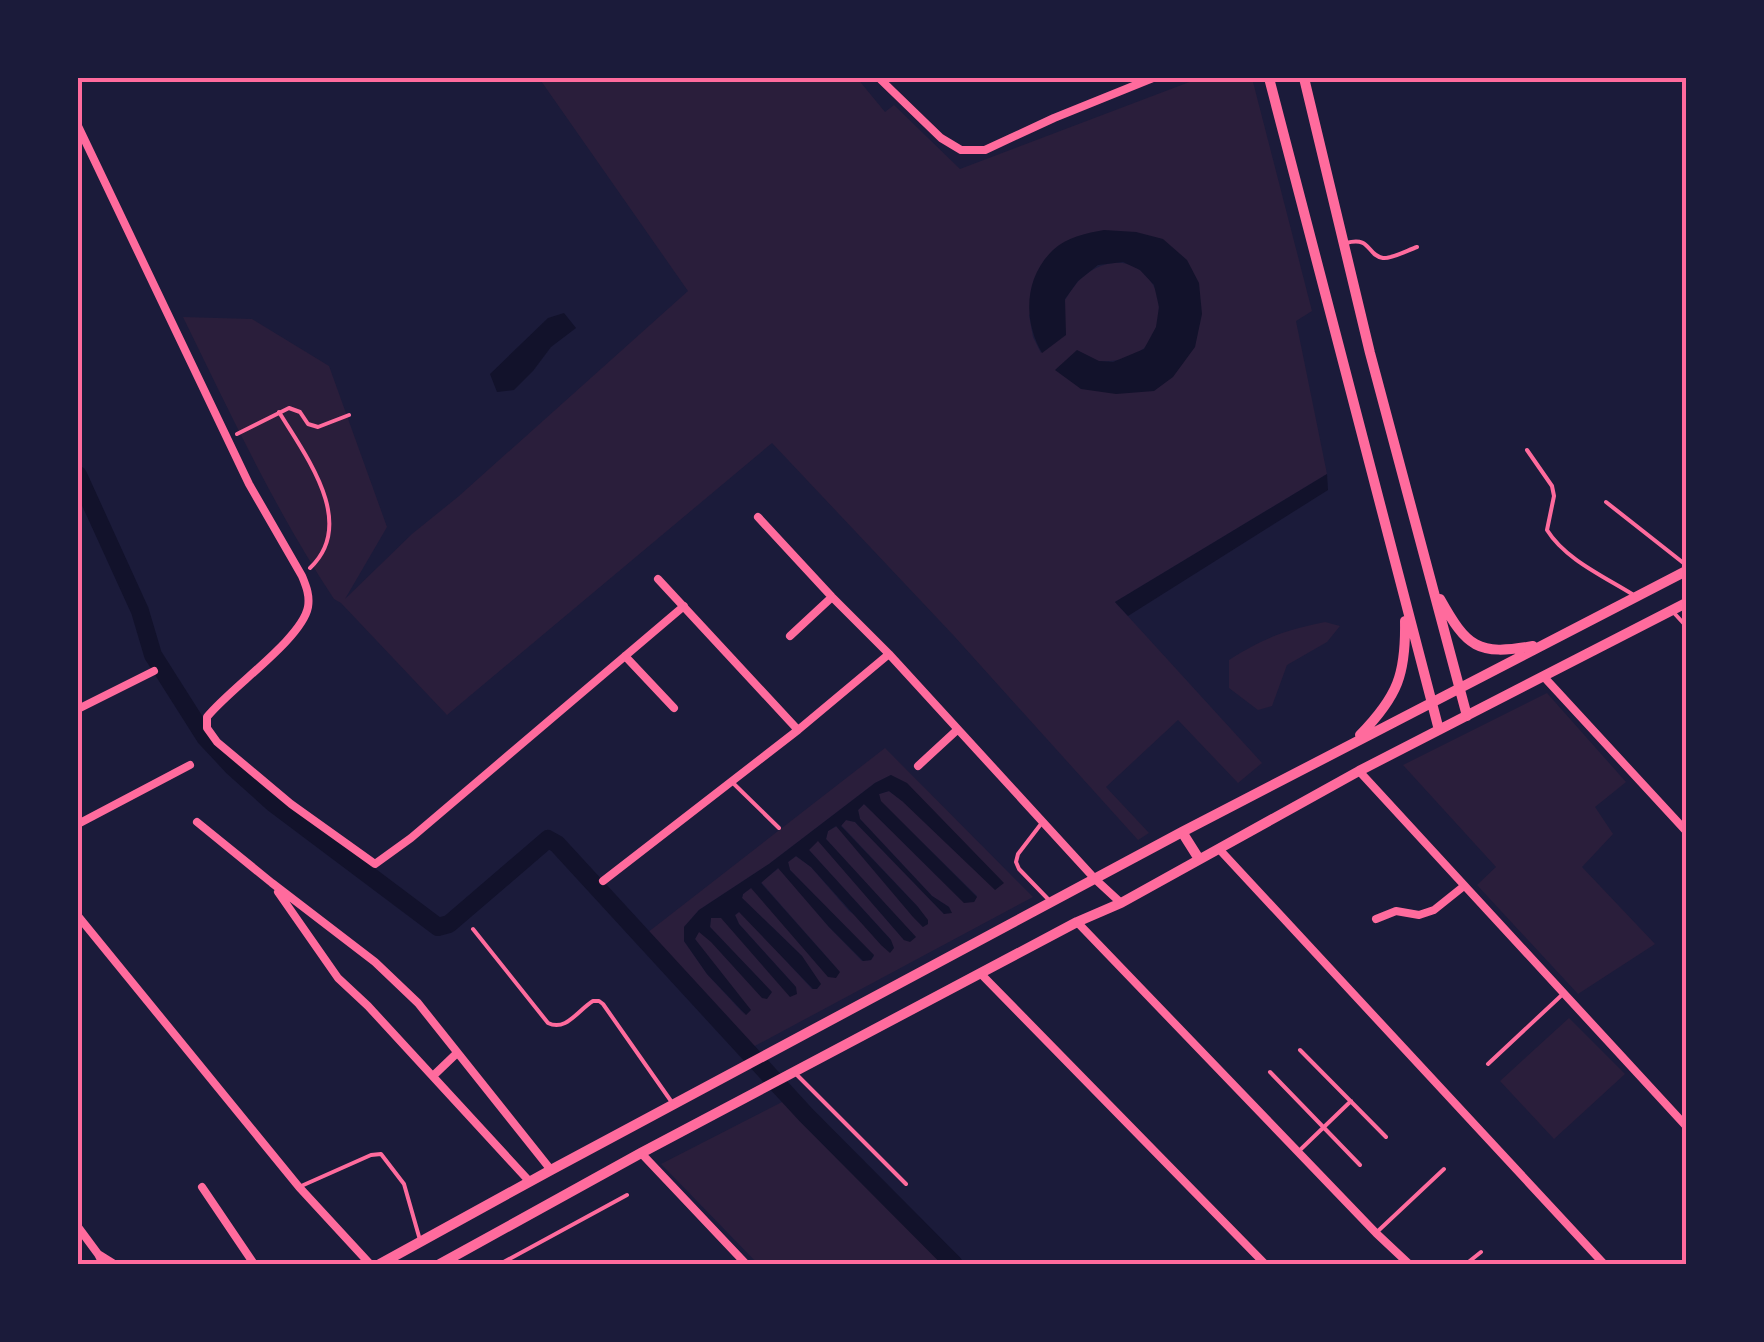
<svg xmlns="http://www.w3.org/2000/svg" width="1764" height="1342" viewBox="0 0 1764 1342" font-family="Signika,sans-serif">
<style>
.green{fill:#2a1e3b;fill-rule:evenodd}
.water{fill:#12122b}
.lines{fill:none;stroke-linecap:round;stroke-linejoin:round}
.canal{stroke:#12122b;stroke-width:18}
.path{stroke:#ff6b9d;stroke-width:4}
.service{stroke:#ff6b9d;stroke-width:4}
.minor{stroke:#ff6b9d;stroke-width:8}
.tertiary{stroke:#ff6b9d;stroke-width:10}
.neatline{fill:none;stroke:#ff6b9d;stroke-width:4}
</style>
<rect width="100%" height="100%" fill="#1b1b3a"/>
<path class="green" d="M539,78H857L885,112L894,105L960,169L1200,78H1252L1312,311L1296,321L1327,474L1115,602L1262,763L1238,783L1178,720L1106,787L1149,833L1138,840L955,637L772,443L447,715L341,603L334,599C275,510 230,413 183,317L252,319L329,366L387,527L345,599L412,534L459,496L688,291ZM1136,232L1195,347L1081,389L1099,361C1113,362 1132,359 1143,349C1159,336 1164,303 1153,285C1134,252 1097,259 1076,284C1060,303 1052,330 1041,353L1033,337L1029,315Z
M1325,622L1340,626L1327,642L1287,665L1272,706L1258,710L1229,688V660C1264,638 1285,630 1325,622Z
M1547,693L1626,782L1595,807L1613,834L1582,867L1655,944L1578,994L1477,885L1496,867L1403,765Z
M885,748L1033,897L753,1047L647,933ZM891,775L902,801L889,791L879,794L880,801L977,896L974,902L864,804L858,810L860,819L932,896L949,907L944,914L855,822L846,820L841,825L918,907L923,927L837,826L828,831L826,839L915,937L910,941L904,940L818,840L808,849L891,940L849,911L811,867L796,856L788,862L790,870L874,956L871,960L862,961L829,927L779,868L761,882L839,971L752,887L743,894L742,898L802,956L817,988L812,989L740,911L735,915L739,924L796,987L721,917L711,918L710,927L771,992L699,931L695,939L745,1015L707,974L684,941V927L699,910L769,864L875,783Z
M1569,1018L1625,1074L1554,1139L1500,1081Z
M784,1101L946,1264H758L661,1164Z"/>
<path class="water" d="M1104,230L1136,232L1163,239L1187,260L1199,283L1202,314L1195,347L1173,377L1154,391L1116,394L1081,389L1055,370L1077,350L1099,361L1113,362L1144,349L1156,327L1159,307L1154,285L1140,270L1123,262L1098,265L1078,281L1065,299L1066,335L1042,353C1023,320 1024,278 1053,250C1067,237 1087,233 1104,230Z
M564,313L576,328L551,347L533,371L514,390L497,392L490,374L548,318Z
M1327,474L1328,490L1128,616L1115,602Z
M891,775L907,783L1004,883L995,890L902,801L889,791L879,794L881,801L977,897L974,902L964,903L864,804L858,810L860,819L932,896L949,907L952,913L944,914L855,822L846,820L841,826L918,907L928,920V924L923,927L913,917L836,826L828,831L826,839L916,937L910,942L904,940L818,841L809,850L891,940L894,948L890,953L881,945L811,867L796,856L788,862L790,870L874,955L871,960L863,961L829,927L778,868L761,883L840,972L836,978L828,977L751,888L743,894L742,898L802,956L821,984L817,989H813L739,912L735,915L739,924L796,987L797,994L790,997L721,918H711L710,927L772,992L767,999L762,998L711,942L699,932L695,939L751,1010L746,1015L707,974L684,941V927L699,910L769,864L875,783Z"/>
<g class="lines">
<path class="canal" d="M78,475L140,611L153,655L205,737L233,767L273,803L438,927L449,924L548,839L557,844L806,1115L954,1264"/>
<path class="path" d="M279,412C305,455 358,523 310,568
M237,434L289,408L300,412L308,424L318,427L349,415"/>
<path class="service" d="M1346,243C1372,236 1366,255 1383,258C1392,259 1408,250 1417,247
M1527,450L1552,486L1554,496L1547,530C1565,559 1603,576 1632,594
M1606,502L1686,565
M1675,614L1686,626
M733,783L779,828
M1041,824L1018,854L1016,862L1019,869L1048,899
M473,929L548,1023C566,1032 578,1010 593,1001H599L603,1004L671,1101
M1300,1050L1386,1137
M1488,1064L1564,993
M1270,1072L1360,1165
M797,1075L906,1184
M1300,1150L1351,1101
M299,1187L371,1155L381,1154L404,1184L420,1240
M1378,1231L1444,1169
M500,1264L627,1195
M1466,1264L1481,1252"/>
<path class="minor" d="M879,78L941,138L961,150H985L1054,118L1153,78
M78,126L249,484L302,576C306,586 310,595 308,607C302,639 230,688 207,717V728L217,742L291,804L375,864L411,838L684,606
M758,517L832,597L889,654L1095,879L1121,903
M658,579L798,730
M790,636L832,597
M625,656L674,708
M1544,677L1686,831
M78,709L154,671
M918,766L957,730
M1359,771L1686,1126
M197,822L272,883L375,962L418,1003L551,1170
M78,824L190,765
M1219,849L1604,1264
M603,881L798,730L889,654
M278,892L338,978L368,1006L530,1182
M78,916L299,1187L370,1264
M1376,919L1396,911L1419,915L1434,910L1464,886
M1077,922L1376,1233L1409,1264
M981,974L1265,1264
M433,1076L457,1053
M641,1153L746,1264
M202,1187L254,1264
M78,1227L98,1254L103,1264
M98,1254L114,1264"/>
<path class="tertiary" d="M1269,78L1439,730
M1304,78L1370,353L1467,716
M1440,599C1467,647 1477,656 1533,646
M1360,735C1398,696 1406,674 1405,621
M1182,832L1199,859
M380,1264L551,1170L1182,832L1686,571
M440,1264L641,1153L1077,922L1121,903L1359,771L1686,603"/>
</g>
<rect width="1764" height="1342" fill="none" stroke="#1b1b3a" stroke-width="160"/>
<rect x="80" y="80" width="1604" height="1182" class="neatline"/>
</svg>
